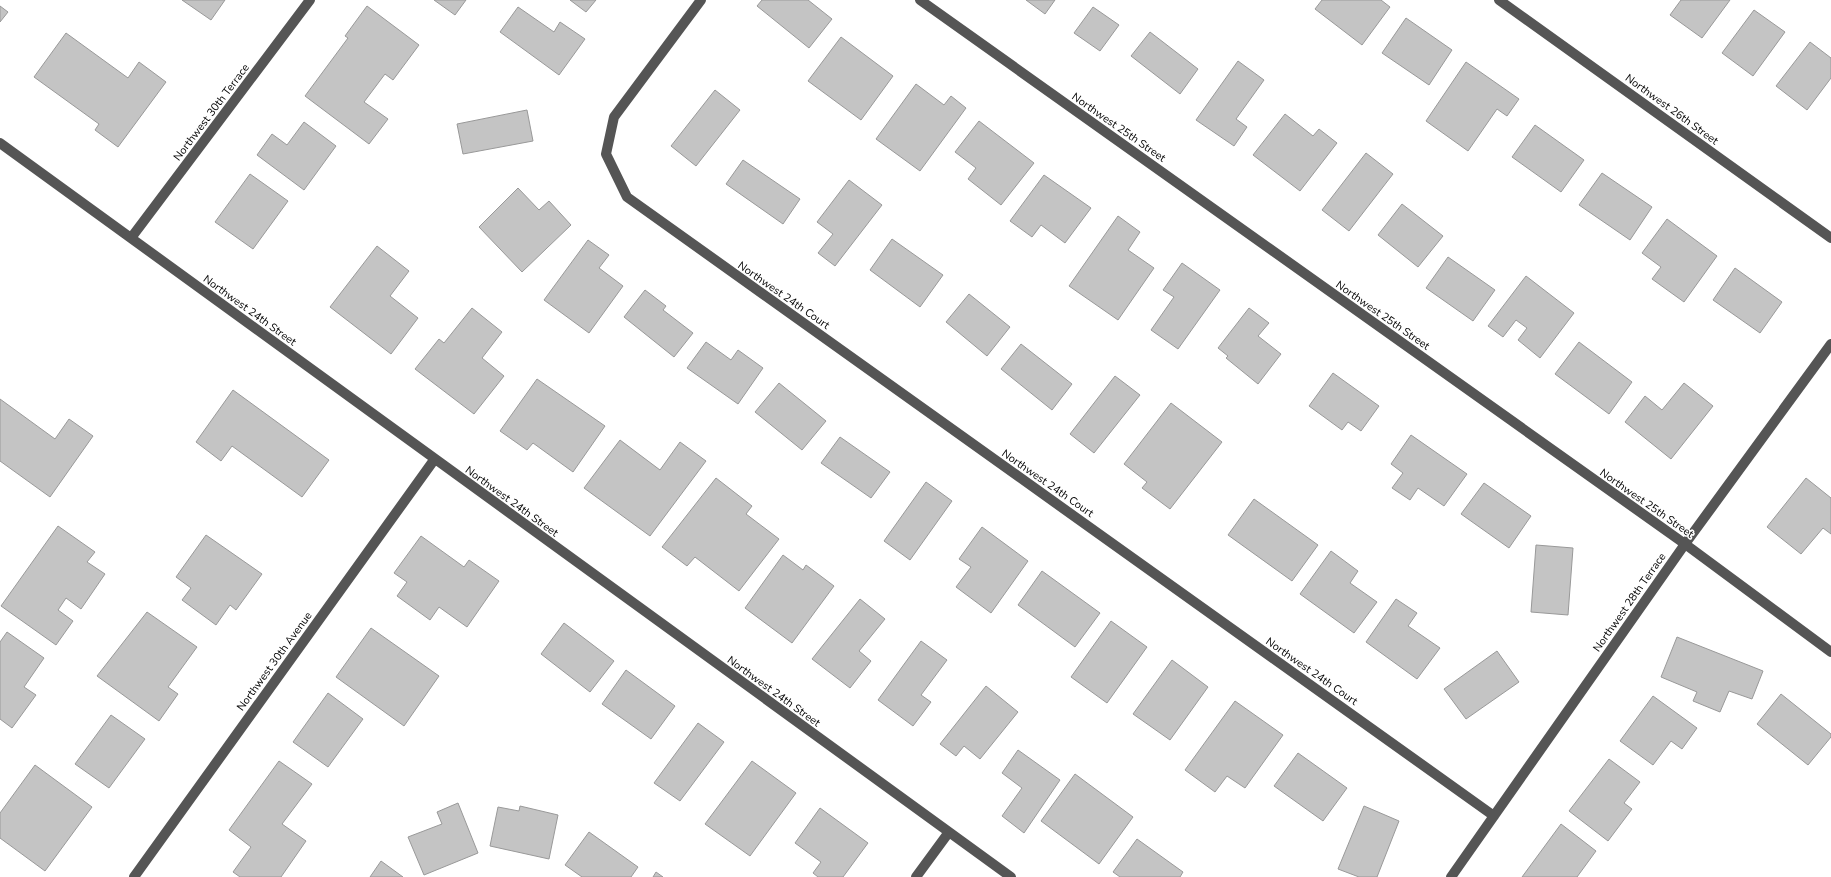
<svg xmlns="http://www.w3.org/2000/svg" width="1831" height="877" viewBox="0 0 1831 877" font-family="'Nunito Sans',sans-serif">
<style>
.building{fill:#c4c4c4;stroke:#999}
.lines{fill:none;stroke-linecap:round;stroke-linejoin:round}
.minor{stroke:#555;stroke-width:10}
.labels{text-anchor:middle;stroke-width:3;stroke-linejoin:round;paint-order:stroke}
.street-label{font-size:11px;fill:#000;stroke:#fff}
</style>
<rect width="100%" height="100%" fill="#fff"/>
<path class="building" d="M182,0H225L211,20Z
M434,0H466L455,15Z
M570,0H596L586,12Z
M762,0H808L832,19L809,48L757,6Z
M1026,0H1055L1045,14Z
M1322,0H1381L1390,7L1362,45L1315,9Z
M1681,0H1730L1702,38L1670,15Z
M0,6L8,12L0,22Z
M367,6L419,45L393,80L385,74L364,102L388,119L369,144L305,96L348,38L345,36Z
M518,7L554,32L560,22L585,39L559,75L500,32Z
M1093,7L1119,25L1100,51L1074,33Z
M1754,10L1785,32L1753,76L1722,53Z
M1406,18L1452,50L1429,85L1382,53Z
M1150,32L1198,69L1180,94L1131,56Z
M66,33L128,78L139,62L166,82L118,147L95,130L99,124L34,77Z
M841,37L893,76L861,120L808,81Z
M1810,42L1831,58V78L1807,110L1776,86Z
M1238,61L1264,80L1236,119L1247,127L1234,146L1196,120Z
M1466,62L1519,99L1507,116L1497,109L1468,151L1426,121Z
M916,84L944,105L951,96L966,108L920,171L876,139Z
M715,90L740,110L696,166L671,146Z
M527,110L533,141L463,154L457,124Z
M1285,114L1313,136L1319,129L1337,143L1300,191L1253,155Z
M979,121L1034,163L1001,205L968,179L976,168L955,152Z
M304,122L336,146L304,190L257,155L272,134L287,145Z
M1535,125L1584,160L1561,192L1512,157Z
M1366,153L1393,174L1349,231L1322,210Z
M743,160L800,199L783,224L726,184Z
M1602,173L1652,207L1630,240L1579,205Z
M250,174L288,201L253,249L215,222Z
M1044,175L1091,208L1065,243L1041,225L1032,237L1010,221Z
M849,180L882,205L835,266L818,253L833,234L817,222Z
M518,188L539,210L549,201L571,225L522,272L479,227Z
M1402,204L1443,236L1418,267L1378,235Z
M1118,216L1140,232L1128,250L1154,268L1118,320L1069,286Z
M1667,219L1717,256L1684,302L1652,279L1661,267L1642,253Z
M892,239L943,275L920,307L870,270Z
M588,240L609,255L599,268L623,286L589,333L544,300Z
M377,246L409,271L390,296L418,318L391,354L330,307Z
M1448,257L1495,290L1473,321L1426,288Z
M1182,263L1220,290L1178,349L1151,330L1174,297L1163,290Z
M1735,268L1782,302L1760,333L1713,300Z
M1526,276L1574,313L1540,358L1518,340L1527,328L1516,320L1503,337L1488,326Z
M645,290L666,306L663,310L693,333L674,357L624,317Z
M969,294L1010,327L987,356L946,322Z
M472,308L502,332L482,358L504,376L474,414L415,369L439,339L444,343Z
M1249,308L1269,323L1258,336L1281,354L1258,384L1226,358L1228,356L1218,348Z
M706,342L731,360L738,350L763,368L738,404L687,368Z
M1579,342L1632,382L1609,414L1555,374Z
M1021,344L1072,384L1052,410L1001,369Z
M1333,373L1379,406L1361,431L1348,422L1342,430L1309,406Z
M1115,376L1140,395L1094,453L1070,434Z
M537,379L605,426L573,472L533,443L527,450L500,431Z
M779,383L826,421L802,450L755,412Z
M1684,383L1713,406L1671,459L1625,422L1645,396L1662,410Z
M233,390L329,460L302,497L232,446L221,461L196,442Z
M0,399L55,439L69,419L93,436L50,497L0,461Z
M1171,403L1222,442L1170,509L1142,488L1147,482L1124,464Z
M1411,435L1467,474L1444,506L1418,488L1410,500L1392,488L1403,473L1391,464Z
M840,437L890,472L871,498L821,463Z
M620,440L660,470L680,442L706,461L650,536L584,488Z
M716,478L752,506L746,514L779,539L739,591L695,557L687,566L662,547Z
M1806,478L1831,498V534L1823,528L1801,554L1767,527Z
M926,482L952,501L910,560L884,541Z
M1484,483L1531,516L1509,548L1461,514Z
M1254,499L1318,545L1292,581L1228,535Z
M58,526L95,552L87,562L105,574L81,609L66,598L58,610L73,621L56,645L1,606Z
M982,527L1028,561L991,613L956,587L971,567L959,559Z
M206,535L262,574L236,610L230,605L216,625L182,600L191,588L176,577Z
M421,536L464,567L469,560L499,581L467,627L439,607L430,620L397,596L407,582L394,573Z
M1536,545L1573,548L1568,615L1531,612Z
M1331,551L1358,571L1350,583L1377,602L1354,633L1300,594Z
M783,555L803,570L806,565L834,586L792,643L745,608Z
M1042,571L1100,613L1075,647L1018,605Z
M860,599L885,619L859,651L871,661L850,688L812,659Z
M1396,599L1417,613L1408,626L1440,648L1417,679L1366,642Z
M147,612L197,647L168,687L178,694L159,721L97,676Z
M1111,621L1147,647L1107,703L1071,677Z
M564,623L614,661L590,692L541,654Z
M371,628L439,676L404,726L336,677Z
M7,632L44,658L24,687L36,695L12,728L0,719V642Z
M1677,637L1763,671L1752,699L1729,691L1720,712L1693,701L1697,692L1661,677Z
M921,641L947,660L921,695L931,702L913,726L878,700Z
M1497,651L1519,682L1466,719L1444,689Z
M1172,660L1208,687L1170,740L1133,714Z
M626,670L675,706L651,739L602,704Z
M986,686L1018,712L980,759L964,746L956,756L940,744Z
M328,693L363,719L328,767L293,742Z
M1781,694L1831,734V737L1808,765L1757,724Z
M1653,696L1697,728L1682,749L1671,741L1653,765L1620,741Z
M1235,701L1283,735L1245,788L1227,776L1215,792L1185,770Z
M111,715L145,739L109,788L75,764Z
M698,723L724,742L680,801L654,783Z
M1018,750L1060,780L1024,833L1002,816L1022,788L1002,773Z
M1298,753L1347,788L1323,821L1274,786Z
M1609,759L1640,782L1624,803L1632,809L1608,841L1569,811Z
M279,761L312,784L282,824L306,841L281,877H240L233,872L251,847L229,830Z
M752,761L796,793L750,856L705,824Z
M35,765L92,807L45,871L0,838V813Z
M1075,774L1133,817L1099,864L1041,821Z
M458,803L478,853L424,875L408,837L442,824L437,812Z
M520,806L558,815L549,859L490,846L498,807L519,811Z
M1364,806L1399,821L1377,877H1359L1338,869Z
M820,808L868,843L843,877H818L813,873L821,862L795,843Z
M1561,824L1596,851L1577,877H1522Z
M589,832L638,867L631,877H582L565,865Z
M1137,839L1183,872L1180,877H1120L1113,872Z
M381,861L403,877H370Z
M656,872L663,877H653Z"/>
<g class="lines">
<path class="minor" d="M701,0L614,117L606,154L627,197L1494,816
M920,0L1685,544L1831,652
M1499,0L1831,238
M0,143L1011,877
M131,238L310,0
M134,877L434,460
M916,877L949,832
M1451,877L1685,544L1831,344"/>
</g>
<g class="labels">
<g class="street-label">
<text transform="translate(1672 109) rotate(36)" y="4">Northwest 26th Street</text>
<text transform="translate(211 112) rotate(-53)" y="4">Northwest 30th Terrace</text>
<text transform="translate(1119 127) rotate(35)" y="4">Northwest 25th Street</text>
<text transform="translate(784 295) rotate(35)" y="4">Northwest 24th Court</text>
<text transform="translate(250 310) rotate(36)" y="4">Northwest 24th Street</text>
<text transform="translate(1383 315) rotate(35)" y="4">Northwest 25th Street</text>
<text transform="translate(1048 483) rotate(35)" y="4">Northwest 24th Court</text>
<text transform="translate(512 501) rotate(36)" y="4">Northwest 24th Street</text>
<text transform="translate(1647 503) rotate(35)" y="4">Northwest 25th Street</text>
<text transform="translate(1629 602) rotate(-55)" y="4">Northwest 28th Terrace</text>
<text transform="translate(274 661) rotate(-54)" y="4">Northwest 30th Avenue</text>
<text transform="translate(1312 671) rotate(35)" y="4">Northwest 24th Court</text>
<text transform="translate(774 691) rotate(36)" y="4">Northwest 24th Street</text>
</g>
</g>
</svg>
